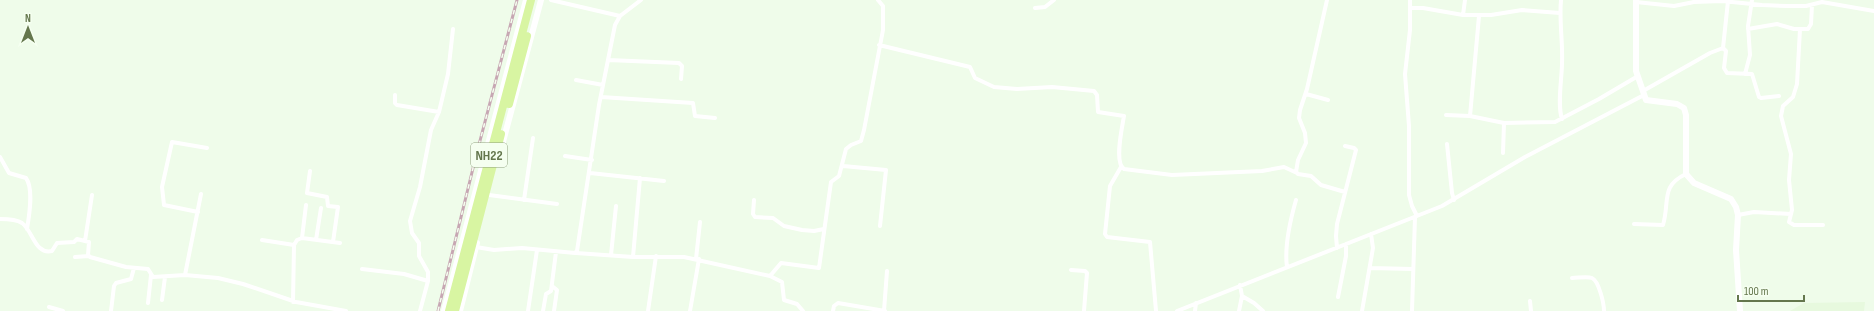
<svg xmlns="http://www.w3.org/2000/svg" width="1874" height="311" viewBox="0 0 1874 311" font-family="'Sofia Sans Condensed',sans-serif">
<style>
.residential{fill:#e7f9de}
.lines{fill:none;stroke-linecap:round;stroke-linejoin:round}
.street{stroke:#fff;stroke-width:4}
.secondary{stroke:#fff;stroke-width:6}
.highway{stroke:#d8f5a2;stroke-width:8}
.rail-casing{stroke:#c7a7b3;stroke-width:3}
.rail{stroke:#f5fff0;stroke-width:1.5;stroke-dasharray:4.5;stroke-linecap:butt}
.labels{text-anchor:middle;stroke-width:3;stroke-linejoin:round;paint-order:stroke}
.shield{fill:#f5fff0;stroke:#90a07e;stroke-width:1}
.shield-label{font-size:14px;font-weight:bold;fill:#64774d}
</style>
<rect width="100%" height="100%" fill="#effcea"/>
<path class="residential" d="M1865,302L1864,311H1790L1804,303Z"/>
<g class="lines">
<path class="street" d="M551,0L620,16L641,0
M1327,0L1307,89L1300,110L1299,118L1305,133L1306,143L1298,160L1296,172L1298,174L1311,176L1321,185L1345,192
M1410,0V30L1405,74L1409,126V195L1412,206L1417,216
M1561,0C1559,21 1563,42 1562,63C1562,78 1557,105 1562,119
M1636,2L1674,6L1694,2L1722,1L1762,5L1787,6H1806L1822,2L1874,11
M1035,8L1045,7L1054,0
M1410,8H1423L1463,15H1491L1522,10L1560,13
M1463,15L1465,0
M1748,29L1777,24L1794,29H1808L1811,24L1812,5
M1800,29L1797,84L1793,97L1783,106L1781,116L1791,154L1789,180L1792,210L1789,222L1794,225H1823
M879,45L970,67L975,78L994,87L1017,89L1052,87L1094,91L1097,95L1098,112L1124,116C1122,128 1114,163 1124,169L1172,175L1262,171L1284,167L1297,173
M1723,48L1728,1
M608,60L679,63L682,66L681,79
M1745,74L1750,55L1748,26L1752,0
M576,80L603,85
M1643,91L1710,53L1723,48L1726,51L1724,68L1727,73L1752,74L1759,97L1761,98L1779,96
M1306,94L1328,100
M395,95V103L397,105L439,112
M601,97L693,103L695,116L715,118
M1446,115L1470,116L1504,123L1555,122L1599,99L1638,76
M1470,116L1479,16
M1447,144L1452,193L1454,200
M1503,153L1504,123
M565,156L592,160
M0,157L9,173L26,178C34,189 29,217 27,229
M843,166L886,170L880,226
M1121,167L1110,186L1105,234L1107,237L1150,242L1156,311
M310,171L307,193L327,197L328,206L338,207L333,242
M590,173L664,181
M489,195L557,204
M524,200L533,138
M754,200L753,214L755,217L773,218L784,226L802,230L814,231L824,229
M198,212L164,205L162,187L172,142L207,148
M1738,215L1754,212L1791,214
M0,219C7,219 16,219 22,223C33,231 35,255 52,251L57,243L74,242L77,239L89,242L88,255L90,257L126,267L148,269L153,277L185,275L218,278L243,284L296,302L346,311
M1634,224L1663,225C1670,202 1660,186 1686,174
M302,238L306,205
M262,240L294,245L293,302
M316,240L321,208
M85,241L92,195
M294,245L297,240L302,238L340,243
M476,247L494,250L522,248L575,253L577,251L599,105L615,25L620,16
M1337,248L1336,236L1337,224L1356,150L1354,148L1345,146
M576,253L633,257H684L770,276L782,282L784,300L797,304L803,311
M611,255L616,206
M75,257L89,256
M633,257L640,178
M696,259L700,222
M1287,267C1284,246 1290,221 1296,200
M1370,268L1413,269
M362,269L404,274L428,281
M1071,270L1085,271L1087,273L1084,311
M185,275L201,194
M770,276L781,263L819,268L831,182L839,176L846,149L851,145L861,141L864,130L883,30V6L878,0
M1572,278C1578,278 1587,276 1592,278C1599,281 1604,304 1604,311
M552,286L557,290L554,311
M1242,296L1254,303L1263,311
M1338,297L1346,256V244
M162,300L165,277
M1530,301L1531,311
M148,303L151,275
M49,307L63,311
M111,311L114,286L116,283L131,279L134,268
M420,311L428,281V272L419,256V243L412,233L410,221L420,187L431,130L439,112L448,74L453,29
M528,311L537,250
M543,311L546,294L551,291L556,252
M648,311L656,256
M690,311L699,259
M833,311L834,306L838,303L885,311
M884,311L887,271
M1177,311L1442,206L1525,157L1644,95
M1195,311L1196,303
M1239,311L1242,296L1240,285
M1362,311L1373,248L1371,234
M1412,311L1415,217"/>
<path class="secondary" d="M1636,0V71L1646,100L1677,104L1684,108L1686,115V174L1694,183L1731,199L1736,207L1738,215L1736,250L1740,311
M500,153L541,0
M444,311L526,0
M460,311L477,243"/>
<path class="highway" d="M509,104L527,36
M449,311L531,0
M455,311L501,134"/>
<g class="rail-casing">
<path id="rail" d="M438,311L476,156L517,0"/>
</g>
<use href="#rail" class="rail"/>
</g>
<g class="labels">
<rect class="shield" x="471" y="143" width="36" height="24" rx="3"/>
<g class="shield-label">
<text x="489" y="160">NH22</text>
</g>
</g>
<g transform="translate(28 28)" stroke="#f5fff0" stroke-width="3" paint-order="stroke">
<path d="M0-3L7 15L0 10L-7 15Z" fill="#64774d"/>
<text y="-6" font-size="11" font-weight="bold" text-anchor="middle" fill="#64774d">N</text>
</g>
<path d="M1738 295v6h66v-6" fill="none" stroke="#64774d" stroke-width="2"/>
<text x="1744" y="295" font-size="12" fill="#64774d" stroke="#f5fff0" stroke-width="3" paint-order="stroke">100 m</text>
</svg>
